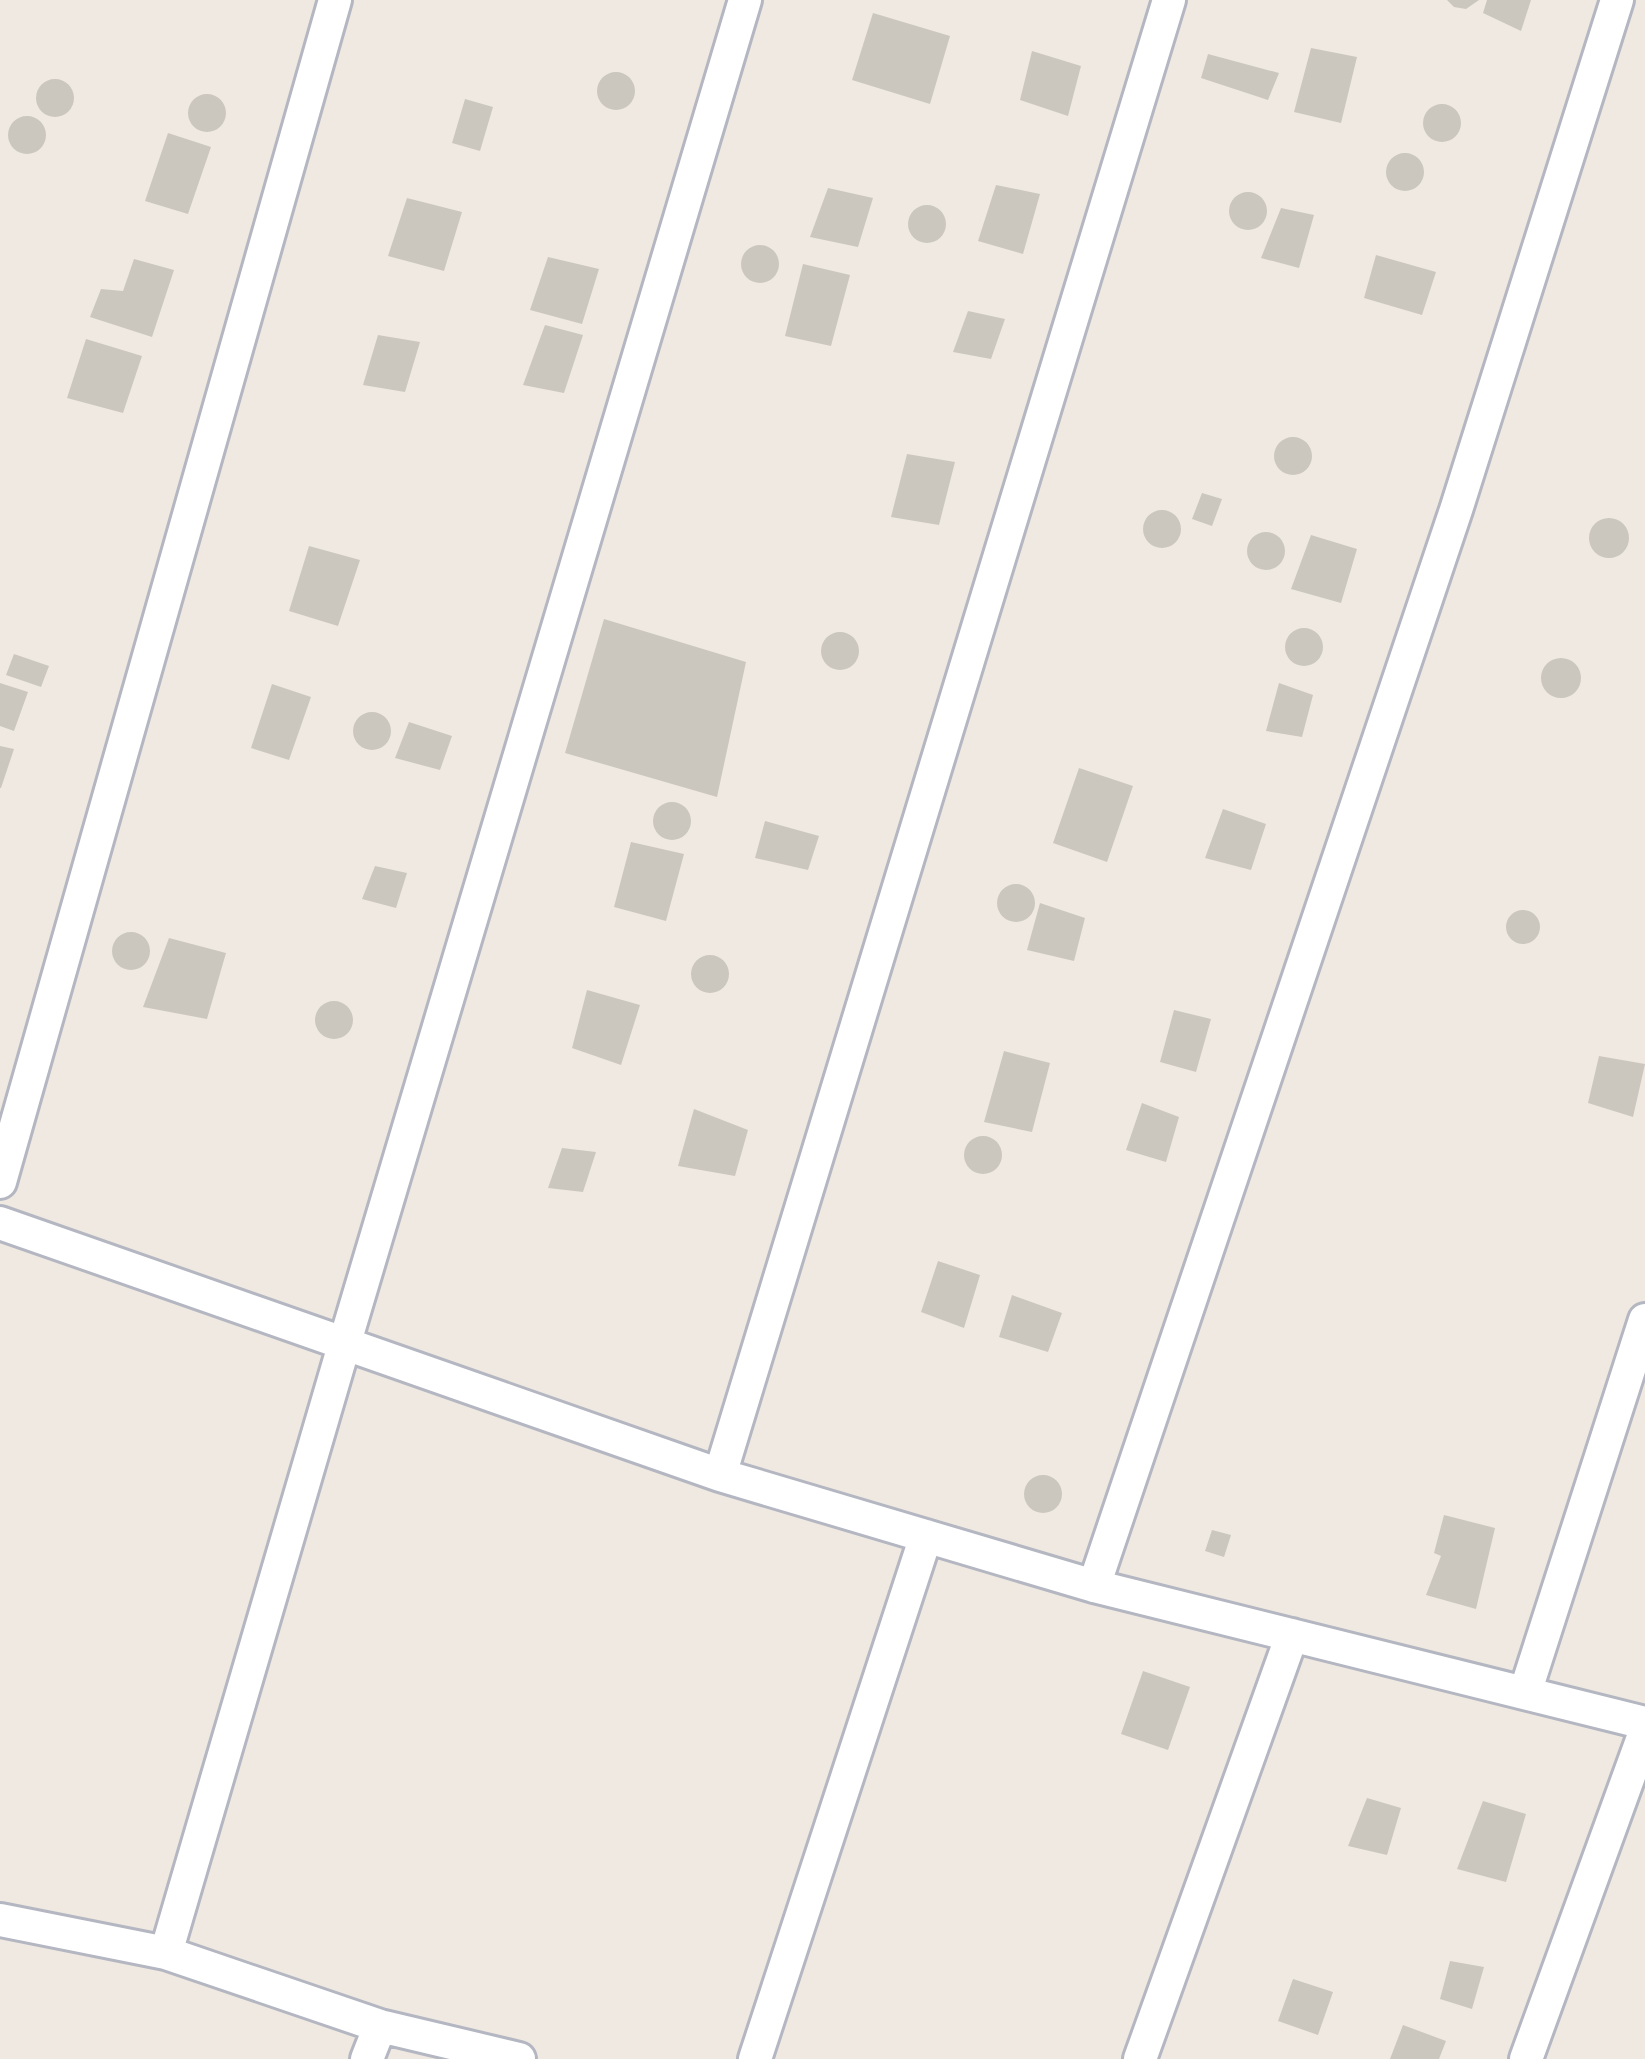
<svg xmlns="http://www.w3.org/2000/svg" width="1645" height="2059" viewBox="0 0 1645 2059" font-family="'Alegreya Sans',sans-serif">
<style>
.building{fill:#cbc7bf}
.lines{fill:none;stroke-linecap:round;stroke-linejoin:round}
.minor-casing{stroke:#b4b7c1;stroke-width:38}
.minor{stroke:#fff;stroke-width:32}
</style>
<rect width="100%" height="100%" fill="#efe9e1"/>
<path class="building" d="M1447,0H1479L1466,9L1454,7Z
M1487,0H1531L1521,31L1483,13Z
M873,13L950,36L930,104L852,80Z
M1311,48L1357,57L1341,123L1294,112Z
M1032,51L1081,66L1068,116L1020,100Z
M1208,54L1279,73L1268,100L1201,78Z
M597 91a19 19 0 1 1 38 0a19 19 0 1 1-38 0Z
M36 98a19 19 0 1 1 38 0a19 19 0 1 1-38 0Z
M188 113a19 19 0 1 1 38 0a19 19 0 1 1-38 0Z
M465,99L493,107L480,151L452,143Z
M1423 123a19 19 0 1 1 38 0a19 19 0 1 1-38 0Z
M8 135a19 19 0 1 1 38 0a19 19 0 1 1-38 0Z
M168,133L211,147L188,214L145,201Z
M1386 172a19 19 0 1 1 38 0a19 19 0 1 1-38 0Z
M996,185L1040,194L1023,254L978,241Z
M828,188L873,198L858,247L810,237Z
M1229 211a19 19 0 1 1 38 0a19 19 0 1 1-38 0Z
M407,198L462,212L444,271L388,256Z
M908 224a19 19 0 1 1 38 0a19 19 0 1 1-38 0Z
M1281,208L1314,215L1299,268L1261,258Z
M741 264a19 19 0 1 1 38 0a19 19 0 1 1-38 0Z
M1376,255L1436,272L1422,315L1364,298Z
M548,257L599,269L582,324L530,310Z
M134,259L174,270L152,337L90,317L101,289L123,291Z
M803,264L850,275L831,346L785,336Z
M968,311L1005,319L991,359L953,352Z
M545,325L583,335L564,393L523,385Z
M378,335L420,342L405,392L363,385Z
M86,339L142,356L123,413L67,398Z
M1274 456a19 19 0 1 1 38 0a19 19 0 1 1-38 0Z
M907,454L955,462L939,525L891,517Z
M1202,493L1222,499L1212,526L1192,519Z
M1143 529a19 19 0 1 1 38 0a19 19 0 1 1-38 0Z
M1589 538a20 20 0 1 1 40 0a20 20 0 1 1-40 0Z
M1247 551a19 19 0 1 1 38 0a19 19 0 1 1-38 0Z
M1311,535L1357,549L1341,603L1291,589Z
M309,546L360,560L338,626L289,611Z
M604,619L746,662L717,797L565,753Z
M1285 647a19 19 0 1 1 38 0a19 19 0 1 1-38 0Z
M821 651a19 19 0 1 1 38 0a19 19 0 1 1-38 0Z
M14,654L49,666L41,687L6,675Z
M1541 678a20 20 0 1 1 40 0a20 20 0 1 1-40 0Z
M0,683L28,692L14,731L0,726Z
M1279,683L1313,695L1302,737L1266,731Z
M272,684L311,697L289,760L251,748Z
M353 731a19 19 0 1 1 38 0a19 19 0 1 1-38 0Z
M409,722L452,736L440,770L395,758Z
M0,746L14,749L1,788H0Z
M1079,768L1133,786L1107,862L1053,843Z
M653 821a19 19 0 1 1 38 0a19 19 0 1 1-38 0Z
M1223,809L1266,824L1251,870L1205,858Z
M765,821L819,836L808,870L755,858Z
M631,842L684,854L666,921L614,907Z
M375,866L407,873L396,908L362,899Z
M997 903a19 19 0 1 1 38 0a19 19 0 1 1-38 0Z
M1040,903L1085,918L1074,961L1027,950Z
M1506 927a17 17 0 1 1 34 0a17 17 0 1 1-34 0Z
M112 951a19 19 0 1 1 38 0a19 19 0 1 1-38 0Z
M169,938L226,953L207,1019L143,1007Z
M691 974a19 19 0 1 1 38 0a19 19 0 1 1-38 0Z
M587,990L640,1005L621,1065L572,1048Z
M315 1020a19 19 0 1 1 38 0a19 19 0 1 1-38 0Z
M1174,1010L1211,1019L1196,1072L1160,1062Z
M1004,1051L1050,1063L1032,1132L984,1122Z
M1599,1056L1645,1064L1633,1117L1588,1103Z
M1142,1103L1179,1117L1166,1162L1126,1150Z
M694,1109L748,1130L735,1176L678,1166Z
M964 1155a19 19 0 1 1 38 0a19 19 0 1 1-38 0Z
M562,1148L596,1152L583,1192L548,1188Z
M938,1261L980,1275L964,1328L921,1312Z
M1012,1295L1062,1313L1048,1352L999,1337Z
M1024 1494a19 19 0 1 1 38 0a19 19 0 1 1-38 0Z
M1444,1515L1495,1528L1476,1609L1426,1595L1441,1556L1434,1553Z
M1212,1530L1231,1535L1224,1557L1205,1551Z
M1143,1671L1190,1687L1168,1750L1121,1734Z
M1367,1798L1401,1808L1387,1855L1348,1846Z
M1483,1801L1526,1814L1506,1882L1457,1869Z
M1450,1961L1484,1967L1472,2009L1440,1999Z
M1293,1979L1333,1992L1318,2035L1278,2021Z
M1403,2025L1446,2041L1439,2059H1390Z"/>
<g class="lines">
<g class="minor-casing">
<path id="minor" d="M0,1182L335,0
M0,1223L720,1475L1094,1586L1645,1723
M720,1475L1169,0
M1094,1586L1456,510L1617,0
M1525,1693L1645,1320
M0,1920L166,1953L380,2026L519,2059
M166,1953L345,1342L745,0
M367,2059L380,2026
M755,2059L926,1536
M1140,2059L1292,1635
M1526,2059L1645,1732"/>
</g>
<use href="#minor" class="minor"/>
</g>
</svg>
